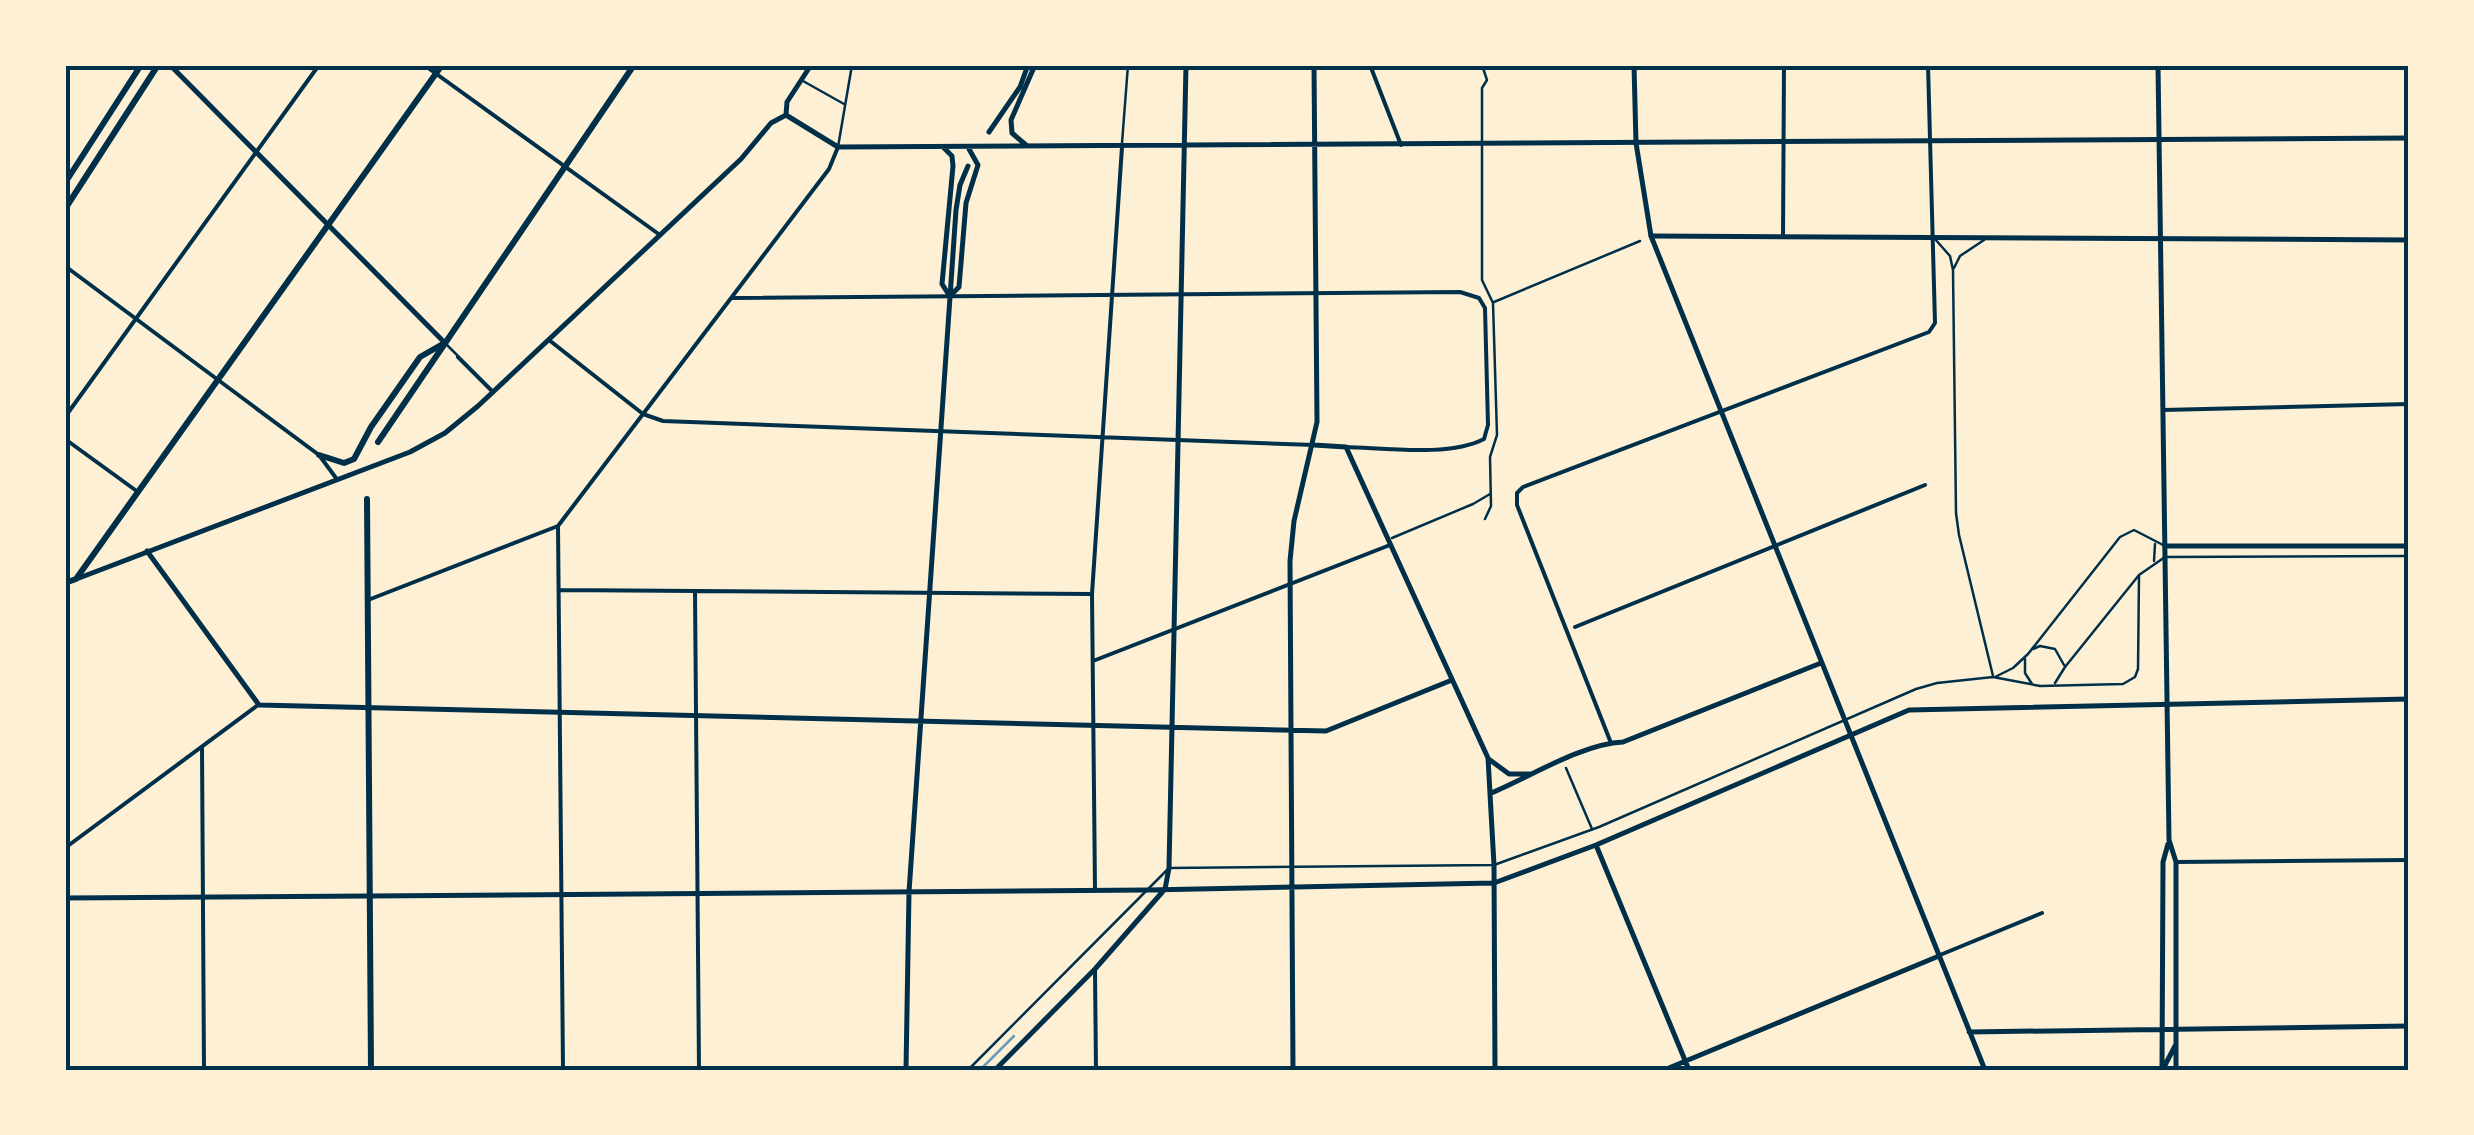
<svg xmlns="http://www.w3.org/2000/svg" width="2474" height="1135" viewBox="0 0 2474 1135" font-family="'PT Serif',serif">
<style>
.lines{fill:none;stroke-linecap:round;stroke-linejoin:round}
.stream{stroke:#669bbc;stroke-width:2.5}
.service{stroke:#003049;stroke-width:2.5}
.pedestrian{stroke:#003049;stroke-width:2.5}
.minor{stroke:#003049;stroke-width:4}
.tertiary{stroke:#003049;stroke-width:5}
.secondary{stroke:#003049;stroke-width:5}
.primary{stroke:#003049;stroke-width:6}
.neatline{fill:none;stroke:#003049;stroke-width:4}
</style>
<rect width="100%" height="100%" fill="#fdf0d5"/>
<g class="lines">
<path class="stream" d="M980,1070L1014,1036"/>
<path class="service" d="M1935,239L1950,256L1953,270L1956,513L1959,535L1993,676
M1954,268L1960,256L1984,240
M2154,561L2155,544
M2033,649L2040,646L2055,649L2064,665
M2025,659V673L2032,684
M1995,677L2013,668L2028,654L2120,537L2134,530L2165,546
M2055,683L2065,667L2139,575L2165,557L2409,556
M968,1070L1169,868L1494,865L1599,827L1916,689L1937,683L1993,677L2040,686L2123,684L2135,677L2138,669L2139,575"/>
<path class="pedestrian" d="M1482,65L1487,80L1482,88V280L1493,303L1497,435L1490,457L1491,506L1485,519
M803,81L844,104
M1122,143L1128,65
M838,147L852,65
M1494,302L1640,241
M446,344L458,356
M1392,538L1473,504L1490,494
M1566,768L1592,829"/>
<path class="minor" d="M424,65L660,235
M1370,65L1401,145
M1783,237L1784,65
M65,266L319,455L336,478
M731,298L1460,292L1479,298L1485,308L1488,425L1484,439C1450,457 1384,448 1346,447
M549,340L643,414L663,421L1314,445
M458,357L493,392
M2163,410L2409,404
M65,417L319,65
M65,439L138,492
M558,526L563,1070
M559,590L1092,594
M695,591L699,1070
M368,600L558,526L829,169L838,147
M1575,627L1925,485
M1093,661L1390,545
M1611,743L1517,505V493L1523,487L1929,332L1935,323L1928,65
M202,747L204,1070
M65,848L258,705
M2176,862L2409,860
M1095,890L1092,594L1122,147
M1940,955L2042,913
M1095,970L1096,1070"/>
<path class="tertiary" d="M170,65L445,343
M786,115L838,147L2409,138
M786,115L787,102L811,65
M989,132L1020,87L1028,65
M1026,145L1012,133L1011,120L1035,65
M944,148L952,156L953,166L942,284L949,295
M1651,236L2409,240
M952,294L959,287L966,203L978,165L969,149
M1314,445L1346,447L1488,758L1494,865L1495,1070
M2165,546H2409
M147,551L259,705L1326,731L1452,680
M79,578L410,452L445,433L478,406L741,159L771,123L786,115
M1490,760L1509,774H1530
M1491,793C1530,777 1581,744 1623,742L1821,663
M1596,845L1689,1070
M1165,889L1169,868L1186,65
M370,896L1148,890L1494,883L1596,845L1909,710L2409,699
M906,1070L909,892L956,210L960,185L968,166
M995,1070L1095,969L1165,889
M1293,1070L1290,561L1294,521L1317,422L1314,65
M1664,1070L1939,956"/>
<path class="secondary" d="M1634,65L1636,143L1651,236L1985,1070
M2158,65L2169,840L2176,862V1070
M65,898L370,896
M1969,1032L2409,1026
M2164,1067L2175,1046
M2162,1070L2163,862L2168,844"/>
<path class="primary" d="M65,183L141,65
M65,209L158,65
M378,442L634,65
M319,455L344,463L354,459L371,427L420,357L441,345
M367,499L371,1070
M65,583L76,579L442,65"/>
</g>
<rect width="2474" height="1135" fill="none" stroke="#fdf0d5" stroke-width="135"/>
<rect x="68" y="68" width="2338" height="1000" class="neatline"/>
</svg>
